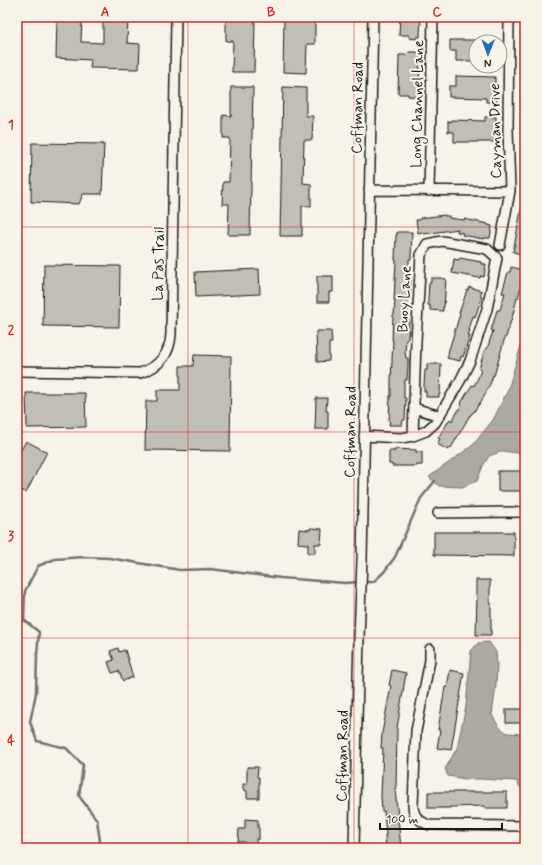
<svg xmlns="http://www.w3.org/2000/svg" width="542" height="865" viewBox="0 0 542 865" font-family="Mynerve,sans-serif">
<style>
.water{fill:#aca9a2;stroke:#72716c}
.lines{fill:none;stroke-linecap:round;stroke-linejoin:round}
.stream{stroke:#72716c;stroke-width:2.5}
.building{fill:#c0beb5;stroke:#1c1c1c}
.street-casing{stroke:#1c1c1c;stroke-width:12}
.street{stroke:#f7f3e8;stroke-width:9}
.grid{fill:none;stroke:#d62828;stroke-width:1;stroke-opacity:0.55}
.labels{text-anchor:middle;stroke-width:4;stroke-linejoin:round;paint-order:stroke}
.street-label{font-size:15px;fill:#1c1c1c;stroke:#f7f3e8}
.neatline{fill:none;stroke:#d62828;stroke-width:1.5}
.grid-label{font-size:13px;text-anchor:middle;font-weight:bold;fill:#d62828}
</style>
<rect width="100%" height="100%" fill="#f7f3e8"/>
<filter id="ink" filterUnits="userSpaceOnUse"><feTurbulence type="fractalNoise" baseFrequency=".025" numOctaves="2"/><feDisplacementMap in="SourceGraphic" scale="8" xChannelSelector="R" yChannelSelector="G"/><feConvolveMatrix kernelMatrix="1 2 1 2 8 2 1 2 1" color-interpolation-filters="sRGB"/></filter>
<g filter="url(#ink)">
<path class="water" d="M525,332V454L503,451L489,456L483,466L477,481L462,487L439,486L429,477L473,445L493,420L508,390Z
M489,642L496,652L497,666L496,685L492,715L499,727L507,733L525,734V794L516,781L480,779H465L448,776L445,769L457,748L466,706L471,651L478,643Z"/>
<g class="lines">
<path class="stream" d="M364,582H373L384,572L395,557L421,498L435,481
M101,848L97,820L79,796L83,765L66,748L37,741L30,722L36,693L37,655L39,632L24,620L25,591L38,566L55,559L84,557L109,558L180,570L211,569L281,578L345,583L359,582"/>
</g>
<path class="building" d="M57,17H82L81,42L103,43V17H128L127,43L140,44L139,69L90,68L91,60L56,58Z
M232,17H255L254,72H232L233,41H226V19H232Z
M284,17H307V20H315V44H307L306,73L283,72Z
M400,17H421L420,37H417V39L409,38V35H399Z
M450,40H476V61H456V51H450Z
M409,52H417V53H420L419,86H424L423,97L408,96V94H398L399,55H408Z
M456,76L495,77V87H497V102H486V98L449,97V86H456Z
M231,87H253L250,235H228L229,204H222L223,182H229L230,138H223V115L231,116Z
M283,87L306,88V116H313L312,140H304L303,183L311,184V206H302V236H280Z
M485,117H496V133H494V142H454V132H448V121L451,122V120L485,121Z
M32,143L104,144L102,194H83L79,204L31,202Z
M522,205H525V255L513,252Z
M445,215V216H449V218L464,220V219L488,224V225L492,226L490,238H484L483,239L462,235L463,233L457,232L458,229L424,234L423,232L418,233L416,220H420V218Z
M397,232H412L411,259H409V278H411L410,299H408L407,318H409V324L408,339H406L405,352L406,358H408V365L407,380H405L404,385V398H406L405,420H403L402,425H389L390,421H389L390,396H391V380L393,340H392L393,315H394L395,300H394L396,260H395L396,235H397Z
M460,258L481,262V264H486L484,277L480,276V278L452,273L454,259L459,260Z
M44,265L120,266L119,327L43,326Z
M511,267L524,270L523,274H524L518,298H517L513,314L506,337H505L494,376L493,375L491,382L482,400L473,413H472L470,416V415L451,448L450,447L448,450L437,444L440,439L438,438L450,419L452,421L455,416L462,404L461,403L464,398L472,385L474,386L478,378L481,370L479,369L485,349H487L493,331L491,330L493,324L497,310H500L505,293H502L508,272H510Z
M259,269L260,294L196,297L195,272Z
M317,276H333V292H329V302H317Z
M431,278H441L446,279L444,307H443V311L430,310V305H428V298L429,283H431Z
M469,287L482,291L480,296L482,297L475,317L473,316L469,330H470L468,336H470L463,357L461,356L460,361L447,358L449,353H448L460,314L459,313L462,305L467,290H468Z
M316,331H331L332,343H329V361L317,362Z
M194,355L231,356L230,451L145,450L146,401H157V390H180V366H193Z
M427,364H441L440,394H439V397H426V391H424V385L425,370H427Z
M26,393H85L86,427L27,428Z
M316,398H327L326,411H328V429H315Z
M26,441L47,452L26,493L17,488V457Z
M395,449L416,450V452H422V465H417V466H392V464H389V451H395Z
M498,471H525V491H498Z
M310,528L322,529L321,544H315V553H308V544L298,543L299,529L310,530Z
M434,532H514V556L434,555Z
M476,580H490V603H491V635H476L477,595H476Z
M118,648L119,652L125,650L133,677L123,681L119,671L112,673L108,662L114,660L110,651Z
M392,670L406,673L397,728L396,788H395L401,848H386L385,835H386L384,811H382L381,796L383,748H381L382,733L391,686L389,685Z
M450,670L464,673L451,750L437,748L440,730H438L445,687L447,688Z
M506,709H525V721H524V723H506Z
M247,767H258L257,777H259V798H247V791L243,790V784H247Z
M428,792H507V808H485V806L450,807V808H428Z
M245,819L258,820V828H259V839H256V848H245V842H238L239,829H245Z"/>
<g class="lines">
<g class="street-casing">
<path id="street" d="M369,190L510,191
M429,191L433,17
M500,245L510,191L508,129L509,17
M17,371L140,373C159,367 170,354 171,334L176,17
M414,408L440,416
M364,436L401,438L413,436L426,431L435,423L460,381L470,361L487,309L497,258L487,249L442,241L427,244L421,255L416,341L413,436
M438,513L525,512
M430,649V660L416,731L413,805C413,816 419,821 429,825L525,826
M354,848L359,637L362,560L373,17"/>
</g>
<use href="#street" class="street"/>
</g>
</g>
<path class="grid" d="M188,17V848M354,17V848M17,227H525M17,432H525M17,638H525"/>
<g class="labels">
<g class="street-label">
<text transform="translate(417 104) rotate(-89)" y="5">Long Channel Lane</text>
<text transform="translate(357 108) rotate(-89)" y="5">Coffman Road</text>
<text transform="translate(495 131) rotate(-91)" y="5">Cayman Drive</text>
<text transform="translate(158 264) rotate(-89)" y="5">La Pas Trail</text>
<text transform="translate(404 299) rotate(-87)" y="5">Buoy Lane</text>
<text transform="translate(350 432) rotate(-89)" y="5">Coffman Road</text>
<text transform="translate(342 756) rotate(-89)" y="5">Coffman Road</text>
</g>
</g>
<rect width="542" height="865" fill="none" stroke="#f7f3e8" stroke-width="44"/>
<g transform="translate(488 54) rotate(181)"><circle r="19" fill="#f7f3e8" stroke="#9f9d96"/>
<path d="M0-3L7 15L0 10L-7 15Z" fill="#1f6fb2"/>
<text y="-6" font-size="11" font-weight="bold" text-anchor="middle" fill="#1c1c1c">N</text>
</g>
<path d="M380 823v6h122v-6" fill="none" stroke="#1c1c1c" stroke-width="2"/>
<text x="386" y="823" font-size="12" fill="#1c1c1c" stroke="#f7f3e8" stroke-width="3" paint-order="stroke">100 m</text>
<rect x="22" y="22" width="498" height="821" class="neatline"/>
<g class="grid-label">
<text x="105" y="16">A</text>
<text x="271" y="16">B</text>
<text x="437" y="16">C</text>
<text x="11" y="129">1</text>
<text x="11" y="334">2</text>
<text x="11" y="540">3</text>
<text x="11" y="745">4</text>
</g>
</svg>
